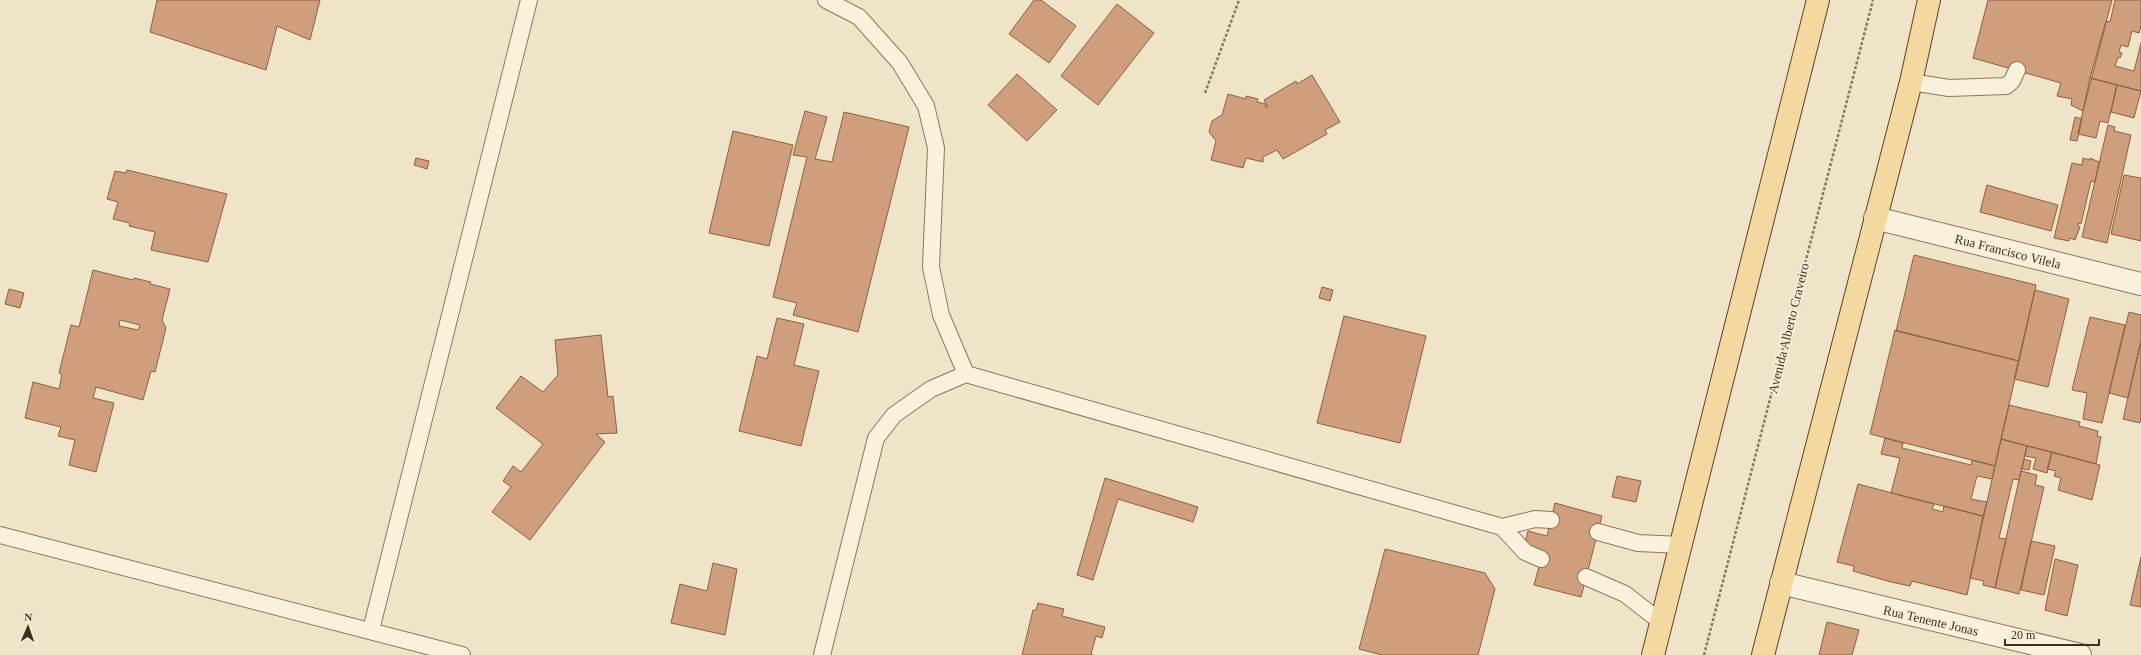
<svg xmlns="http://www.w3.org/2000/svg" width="2141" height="655" viewBox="0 0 2141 655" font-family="'Times New Roman',serif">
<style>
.building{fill:#cf9f7d;stroke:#8d5f41;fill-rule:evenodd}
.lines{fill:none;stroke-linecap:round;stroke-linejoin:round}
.service-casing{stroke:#8d765c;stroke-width:18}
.minor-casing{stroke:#8d765c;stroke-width:24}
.tertiary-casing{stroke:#8d765c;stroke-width:24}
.primary-casing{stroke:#5b4430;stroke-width:24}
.path{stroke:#8d765c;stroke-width:2.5;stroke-dasharray:3 2;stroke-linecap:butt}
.service{stroke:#faf1dc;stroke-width:16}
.minor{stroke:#faf1dc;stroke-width:22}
.tertiary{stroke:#faf1dc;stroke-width:22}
.primary{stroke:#f3d9a0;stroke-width:22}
.labels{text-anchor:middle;stroke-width:4;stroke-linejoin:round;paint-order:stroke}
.street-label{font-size:13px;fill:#3d2e20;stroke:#f7eed8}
</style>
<rect width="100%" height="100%" fill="#f0e4c8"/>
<path class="building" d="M157,0H320L310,40L277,26L266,70L150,32Z
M1034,0H1041L1076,26L1049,63L1009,34Z
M1988,0H2112L2083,111L2071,105L2072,99L2057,96L2061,83L1973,58Z
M2115,0H2141V26L2139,33L2132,31L2128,47L2121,45L2119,52L2122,53L2120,58L2118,57L2115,66L2134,71L2141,43V91L2090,78L2106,21L2110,22Z
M1117,4L1154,33L1098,105L1061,76Z
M1017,74L1057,110L1027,141L988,105Z
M1312,75L1340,122L1325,130L1327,134L1283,159L1277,150L1263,157V162L1246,158L1243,168L1211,160L1216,141L1209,132L1212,121L1222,115L1228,94L1246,99V96L1258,99L1257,102L1266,104L1265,107H1268L1264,100L1296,81L1297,84Z
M2090,78L2117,85L2108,123L2100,121L2096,138L2078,134Z
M2117,85L2141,91L2134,118L2111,112Z
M805,111L827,117L815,159L832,162L844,112L909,127L858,332L793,315L797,303L773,297L807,157L793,155Z
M2075,117L2082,119L2077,141L2070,140Z
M2108,125L2115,127L2114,131L2131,135L2107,243L2082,237Z
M733,131L793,145L769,246L709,233Z
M416,158L429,161L427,169L414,165Z
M2083,158L2090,160V158L2099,162L2095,182L2091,181L2081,224L2078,223V226L2080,227L2075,240L2070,238L2069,241L2054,238L2072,163L2082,165Z
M127,170L227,194L208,262L151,250L155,232L129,226L130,223L113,219L118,202L107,199L115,171L126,173Z
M2124,175L2141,178V241L2111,234Z
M1987,185L2058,205L2051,231L1980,212Z
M1914,255L2036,285L2019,361L1896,331Z
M93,270L133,280L134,278L151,282L150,284L170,289L162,320L166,328L155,372L151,371L143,400L96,387L93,398L114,403L96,472L69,465L75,440L58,436L61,427L25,418L33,382L59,389L62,375L59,373L71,325L79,327ZM120,320L140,325L138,330L119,326Z
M1322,287L1333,290L1330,301L1319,298Z
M9,289L24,293L20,308L5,304Z
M2035,290L2069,299L2048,387L2014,379Z
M2129,312L2141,315V341L2128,398L2109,393Z
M1344,316L1426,336L1400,443L1317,423Z
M2090,317L2125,325L2102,423L2083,419L2087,393L2072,390Z
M777,318L804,324L794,365L819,371L801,446L739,431L757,356L767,359Z
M1895,330L2019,361L1995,466L1870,434Z
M601,335L608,397L613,396L617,433L596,434L605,442L530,540L492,512L511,487L503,481L513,466L521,472L543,444L496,408L521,376L543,392L558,375L555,340Z
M2141,341V417L2140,423L2123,419Z
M2009,405L2080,422L2079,426L2098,431L2097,436L2101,437L2096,464L2001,439Z
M1885,438L1903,443L1902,448L1971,465L1972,460L1995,466L1992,479L1977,476L1971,499L1987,502L1983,516L1891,493L1900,458L1881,454Z
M2001,439L2027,446L2019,480L2013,479L1999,538L2006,539L1995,588L1983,585L1984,581L1970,578Z
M2027,446L2052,452L2047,473L2033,469L2036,458L2025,456Z
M2052,452L2100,465L2092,500L2058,490L2061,478L2054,476L2056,471L2047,469Z
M2024,459L2031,461L2029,470L2022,469Z
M2021,471L2037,475L2035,485L2044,487L2019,594L1995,588Z
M1617,476L1641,481L1636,502L1612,497Z
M1105,478L1198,507L1193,522L1118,499L1093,580L1077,575Z
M1858,484L1934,504L1932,509L1943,512L1944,506L1983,516L1967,595L1912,581L1910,586L1891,582L1853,571L1854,566L1837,562Z
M1555,503L1602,516L1581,597L1534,585L1543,552L1524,547L1528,531L1547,536Z
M2031,541L2055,546L2044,595L2021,590Z
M1385,549L1485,573L1495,589L1478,655H1382L1359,649Z
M2141,557V607L2130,605Z
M2055,559L2078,565L2067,616L2045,610Z
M713,563L737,569L725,635L671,623L680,584L707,591Z
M1038,603L1064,609L1062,616L1105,627L1102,638L1096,636L1091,654L1093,655H1022L1033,610H1036Z
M1827,622L1859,630L1852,655H1819Z"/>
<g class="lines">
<g class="service-casing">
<path id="service" d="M826,0L859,17L900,63L926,106L936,148L931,267L941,315L966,374
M1911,82L1949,88L2006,86L2012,81L2017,70
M1502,527L1525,552L1541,559
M1598,532L1638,543L1681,545
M0,535L462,655
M1586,577L1625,594L1661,622
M371,630L529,0
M822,655L876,438L894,415L931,389L966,374L1502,527L1535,519L1551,520"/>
</g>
<g class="minor-casing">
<path id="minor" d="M1781,583L2080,655"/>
</g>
<g class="tertiary-casing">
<path id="tertiary" d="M1875,218L2141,284"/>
</g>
<g class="primary-casing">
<path id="primary" d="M1653,655L1818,0
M1763,655L1911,82L1929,0"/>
</g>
<path class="path" d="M1205,93L1239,0
M1704,655L1873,0"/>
<use href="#service" class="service"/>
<use href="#minor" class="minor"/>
<use href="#tertiary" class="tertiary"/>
<use href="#primary" class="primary"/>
</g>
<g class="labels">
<g class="street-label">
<text transform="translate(2008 251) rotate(14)" y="5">Rua Francisco Vilela</text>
<text transform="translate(1788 328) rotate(-76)" y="5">Avenida Alberto Craveiro</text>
<text transform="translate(1931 620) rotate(13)" y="5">Rua Tenente Jonas</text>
</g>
</g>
<g transform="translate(28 627) rotate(2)" stroke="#f7eed8" stroke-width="3" paint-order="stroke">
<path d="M0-3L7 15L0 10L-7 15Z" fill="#3d2e20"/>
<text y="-6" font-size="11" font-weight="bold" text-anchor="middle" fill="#3d2e20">N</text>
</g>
<path d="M2005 639v6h94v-6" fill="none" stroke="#3d2e20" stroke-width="2"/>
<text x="2011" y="639" font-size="12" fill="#3d2e20" stroke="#f7eed8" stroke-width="3" paint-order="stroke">20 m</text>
</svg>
